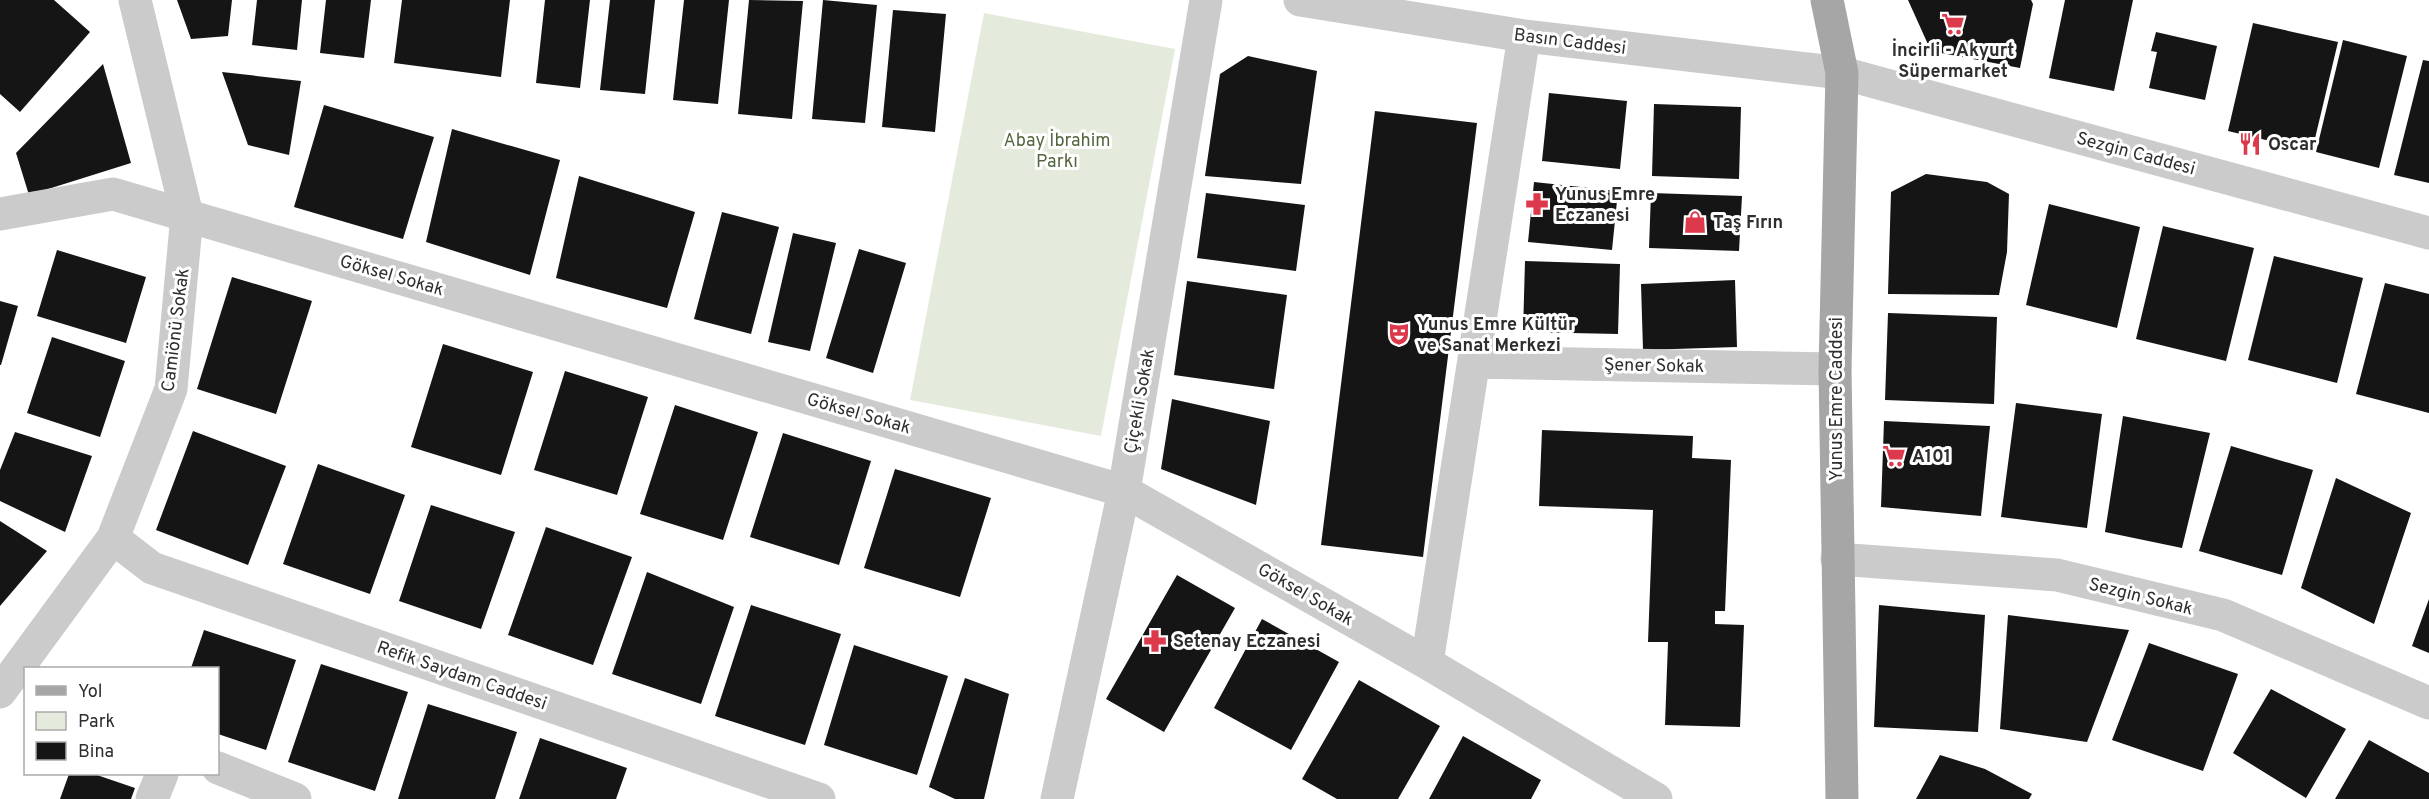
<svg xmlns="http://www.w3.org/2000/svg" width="2429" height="799" viewBox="0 0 2429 799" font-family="Overpass,sans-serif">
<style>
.green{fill:#e5ebdc}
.building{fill:#151515}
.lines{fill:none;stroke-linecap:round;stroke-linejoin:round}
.minor{stroke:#cbcbcb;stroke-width:33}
.major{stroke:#a6a6a6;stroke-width:33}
.labels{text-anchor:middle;stroke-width:6;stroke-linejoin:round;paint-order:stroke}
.street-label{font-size:18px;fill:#2e2e2e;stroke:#fff}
.poi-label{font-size:18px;font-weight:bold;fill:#2e2e2e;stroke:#fff;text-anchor:start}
.park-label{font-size:18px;fill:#53673e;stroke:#fff}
</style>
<rect width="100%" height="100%" fill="#fff"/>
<path class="green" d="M984,13L1175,49L1101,436L910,400Z"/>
<path class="building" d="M0,0H54L90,32L20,112L0,94Z
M177,0H232L228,36L191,39Z
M257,0H302L297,50L252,45Z
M326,0H371L364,58L320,53Z
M402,0H510L501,77L394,63Z
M545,0H590L580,88L536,83Z
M610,0H655L645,94L600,90Z
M684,0H729L718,104L673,100Z
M749,0L803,1L792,119L738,114Z
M823,0L877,5L865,123L812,119Z
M1908,0H2031L2033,4L2020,68L1931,51Z
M2065,0H2133L2114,91L2049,78Z
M893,10L946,14L935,132L882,127Z
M2253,23L2338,42L2312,151L2228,131Z
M2156,32L2217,46L2205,100L2149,88L2157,52L2151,51Z
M2343,40L2407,56L2379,168L2316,152Z
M1248,56L1317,71L1301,184L1205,176L1220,74Z
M2423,60L2429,61V183L2394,175Z
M103,64L131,163L29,195L16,153Z
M222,72L301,81L289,155L248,145Z
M1549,93L1627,101L1620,169L1542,161Z
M1654,104L1741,107L1739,179L1652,176Z
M324,105L434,137L403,239L294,207Z
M1375,111L1477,123L1423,557L1321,545Z
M452,129L560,160L530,275L426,242Z
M1926,174L1987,182L2009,194L2007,252L1999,295L1888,294L1891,192Z
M579,176L695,212L667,308L556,278Z
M1534,182L1618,191L1612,250L1528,242Z
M1206,193L1305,205L1296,271L1197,258Z
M1651,193L1742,196L1739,251L1649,248Z
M2049,204L2140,227L2117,328L2026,305Z
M722,212L779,227L751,334L694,319Z
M2163,226L2254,248L2226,361L2136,339Z
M793,233L836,243L810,351L768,342Z
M859,249L906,263L873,373L826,358Z
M57,250L146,277L126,343L37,316Z
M2274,256L2363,278L2337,383L2248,360Z
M1525,261L1620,264L1618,334L1523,332Z
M232,277L312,301L276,414L197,389Z
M1735,280L1737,347L1643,350L1641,284Z
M1187,281L1287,295L1274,389L1174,375Z
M2385,283L2429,294V413L2356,394Z
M0,301L18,306L1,365H0Z
M1888,313L1997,317L1994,404L1885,400Z
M52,337L125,361L100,437L27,413Z
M443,344L533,372L501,475L411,447Z
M565,371L648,397L617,495L534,470Z
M1172,399L1270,421L1256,505L1161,469Z
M2016,403L2102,414L2087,528L2001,517Z
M675,405L758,432L723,540L640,514Z
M2123,416L2210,433L2182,548L2105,532Z
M1884,421L1990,426L1981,516L1881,507Z
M1542,430L1693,436L1692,458L1731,460L1725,611H1715V624L1744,625L1740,727L1665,725L1668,642H1648L1653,510L1539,506Z
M193,431L286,466L248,565L156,530Z
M15,432L92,456L65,532L0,501V470Z
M783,433L871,461L839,565L750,537Z
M2231,446L2313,470L2282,575L2199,551Z
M318,464L405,495L370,594L283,564Z
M895,469L991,498L960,597L864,568Z
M2336,478L2411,513L2374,624L2301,588Z
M431,505L515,532L481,629L399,601Z
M0,521L47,551L0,606Z
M546,527L632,557L593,665L508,635Z
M647,572L734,607L701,704L612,674Z
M1177,575L1235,608L1164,732L1106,699Z
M2429,599V653L2412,646Z
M751,605L841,634L805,745L715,716Z
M1879,605L1985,615L1978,732L1874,727Z
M2008,615L2129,630L2087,742L2000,729Z
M1262,619L1339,662L1291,750L1214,708Z
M204,630L296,660L266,750L218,734V668H191Z
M2149,643L2238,674L2203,771L2112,740Z
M854,645L948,676L917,775L824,745Z
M321,664L408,692L375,791L288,762Z
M965,678L1009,694L984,799H955L929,787Z
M1359,680L1440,726L1398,799H1337L1302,779Z
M2271,689L2346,729L2306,798L2233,753Z
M428,704L517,732L495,799H398Z
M1463,736L1541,780L1531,799H1429Z
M540,738L627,768L616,799H519Z
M2369,740L2429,773V799H2335Z
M1940,755L1985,769L2032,794L2029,799H1916Z
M69,774H94L135,788L131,799H60Z"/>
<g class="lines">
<path class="minor" d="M1300,0L1524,36L1842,73L2429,233
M0,214L113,194L1124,491L1427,663L1656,799
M1474,362L1835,369
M113,538L152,568L819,799
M1837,559L2057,575L2223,615L2429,703
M1427,663L1524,36
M0,692L113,538L171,389L187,215L135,0
M218,768L295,799
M152,799L162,774
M1057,799L1124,491L1206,0"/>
<path class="major" d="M1827,0L1842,73L1835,369L1842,799"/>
</g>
<defs>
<g id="supermarket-bare" transform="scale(1.8)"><path d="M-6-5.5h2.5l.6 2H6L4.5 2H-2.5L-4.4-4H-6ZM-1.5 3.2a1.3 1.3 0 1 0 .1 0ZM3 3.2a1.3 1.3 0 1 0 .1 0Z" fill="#dc394c" stroke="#fff" stroke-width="2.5" paint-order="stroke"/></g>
<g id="restaurant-bare" transform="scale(1.8)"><path d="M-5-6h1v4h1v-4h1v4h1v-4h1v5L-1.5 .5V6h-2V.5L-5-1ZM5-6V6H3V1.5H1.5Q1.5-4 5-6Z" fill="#dc394c" stroke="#fff" stroke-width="2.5" paint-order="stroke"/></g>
<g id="pharmacy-bare" transform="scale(1.8)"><path d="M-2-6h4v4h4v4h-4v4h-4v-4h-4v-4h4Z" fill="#dc394c" stroke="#fff" stroke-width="2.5" paint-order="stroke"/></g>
<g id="shop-bare" transform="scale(1.8)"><path d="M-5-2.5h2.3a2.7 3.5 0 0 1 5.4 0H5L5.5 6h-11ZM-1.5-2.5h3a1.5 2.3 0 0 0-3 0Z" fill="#dc394c" stroke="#fff" stroke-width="2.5" paint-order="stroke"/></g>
<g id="theatre-bare" transform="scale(1.8)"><path d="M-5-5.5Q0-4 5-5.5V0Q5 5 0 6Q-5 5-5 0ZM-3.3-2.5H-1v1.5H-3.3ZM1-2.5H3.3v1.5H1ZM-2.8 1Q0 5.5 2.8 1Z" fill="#dc394c" stroke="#fff" stroke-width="2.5" paint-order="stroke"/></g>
</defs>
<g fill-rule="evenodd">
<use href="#supermarket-bare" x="1953" y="24"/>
<use href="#restaurant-bare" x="2250" y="144"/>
<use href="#pharmacy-bare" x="1537" y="204"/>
<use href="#shop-bare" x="1695" y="222"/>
<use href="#theatre-bare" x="1399" y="334"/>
<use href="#supermarket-bare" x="1894" y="456"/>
<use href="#pharmacy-bare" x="1155" y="641"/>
</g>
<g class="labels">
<g class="street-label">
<text transform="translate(1570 41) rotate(7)" y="6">Basın Caddesi</text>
<text transform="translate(2136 153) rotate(15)" y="6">Sezgin Caddesi</text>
<text transform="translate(392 275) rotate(16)" y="6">Göksel Sokak</text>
<text transform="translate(175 330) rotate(-83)" y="6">Camiönü Sokak</text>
<text transform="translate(1654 365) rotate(1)" y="6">Şener Sokak</text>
<text transform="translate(1836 399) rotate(-90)" y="6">Yunus Emre Caddesi</text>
<text transform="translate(1139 401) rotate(-80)" y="6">Çiçekli Sokak</text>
<text transform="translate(859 413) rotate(16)" y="6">Göksel Sokak</text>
<text transform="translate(1306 594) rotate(30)" y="6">Göksel Sokak</text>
<text transform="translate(2141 596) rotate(14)" y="6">Sezgin Sokak</text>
<text transform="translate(462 675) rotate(19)" y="6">Refik Saydam Caddesi</text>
</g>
<g class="poi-label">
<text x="1953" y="56" text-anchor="middle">İncirli - Akyurt<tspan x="1953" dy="21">Süpermarket</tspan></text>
<text x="2268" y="150">Oscar</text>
<text x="1555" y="200">Yunus Emre<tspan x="1555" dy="21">Eczanesi</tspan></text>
<text x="1713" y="228">Taş Fırın</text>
<text x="1417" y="330">Yunus Emre Kültür<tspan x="1417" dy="21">ve Sanat Merkezi</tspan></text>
<text x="1912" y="462">A101</text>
<text x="1173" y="647">Setenay Eczanesi</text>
</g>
<g class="park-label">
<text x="1057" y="146">Abay İbrahim<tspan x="1057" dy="21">Parkı</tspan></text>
</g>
</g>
<rect x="24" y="667" width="195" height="108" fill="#ffffff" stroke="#ababab" stroke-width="1.5"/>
<rect x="36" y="686" width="30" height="9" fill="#a6a6a6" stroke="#ababab" stroke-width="1.5"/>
<text x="78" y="697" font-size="18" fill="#2e2e2e">Yol</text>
<rect x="36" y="712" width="30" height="18" fill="#e5ebdc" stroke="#ababab" stroke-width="1.5"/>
<text x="78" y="727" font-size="18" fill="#2e2e2e">Park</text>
<rect x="36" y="742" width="30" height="18" fill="#151515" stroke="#ababab" stroke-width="1.5"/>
<text x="78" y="757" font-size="18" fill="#2e2e2e">Bina</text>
</svg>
